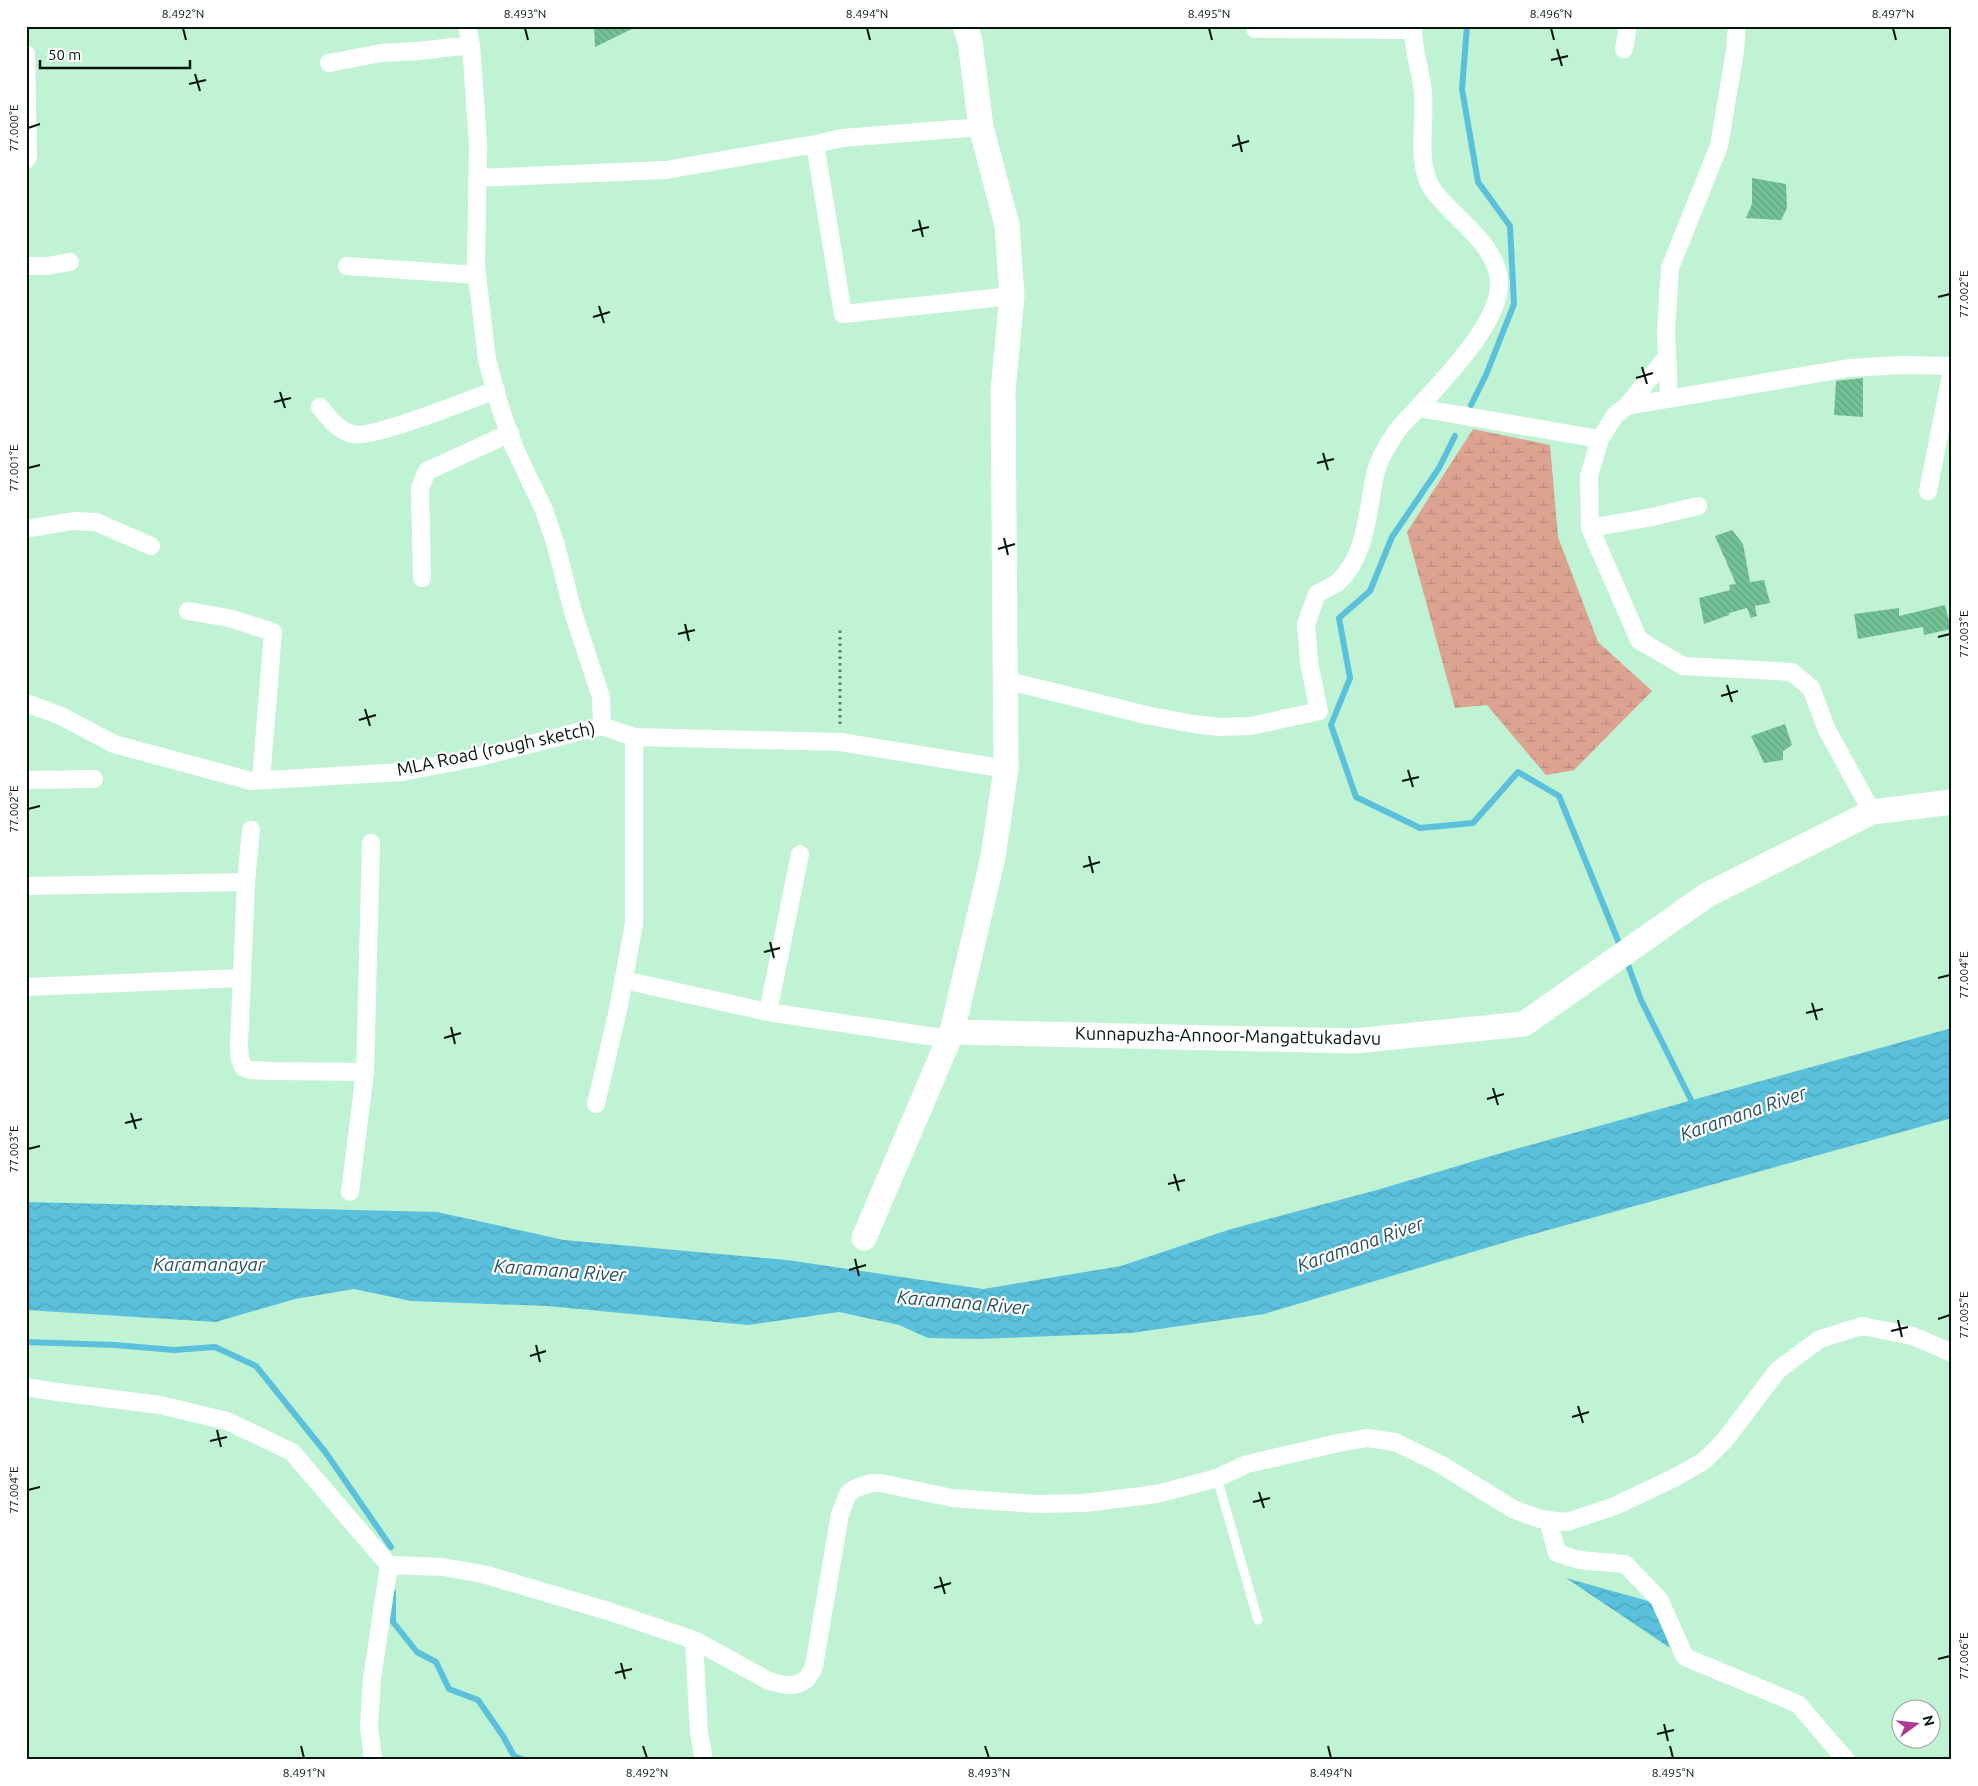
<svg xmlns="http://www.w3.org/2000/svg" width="1978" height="1786" viewBox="0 0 1978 1786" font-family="Ubuntu,sans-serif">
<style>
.wetland{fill:url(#wetland-marsh)}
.water{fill:url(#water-waves)}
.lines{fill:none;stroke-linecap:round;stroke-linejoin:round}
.stream{stroke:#5bc0db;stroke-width:6}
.building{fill:url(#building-back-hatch)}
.path{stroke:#5c7d6a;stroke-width:3;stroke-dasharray:2.5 4;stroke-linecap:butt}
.lane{stroke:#fff;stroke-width:9}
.street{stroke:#fff;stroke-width:18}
.secondary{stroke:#fff;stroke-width:25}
.ticks{fill:none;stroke:#03150b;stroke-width:2}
.labels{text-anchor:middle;stroke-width:4.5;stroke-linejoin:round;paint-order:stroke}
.street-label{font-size:18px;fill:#03150b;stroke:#fff}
.water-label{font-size:19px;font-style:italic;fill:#25515e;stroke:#fff}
.neatline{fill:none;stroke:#03150b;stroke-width:2}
.ticks-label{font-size:12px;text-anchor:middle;fill:#03150b}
</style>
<defs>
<pattern id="wetland-marsh" width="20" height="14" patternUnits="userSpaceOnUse" patternTransform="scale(1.25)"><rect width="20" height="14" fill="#dca391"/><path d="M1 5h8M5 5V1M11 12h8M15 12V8" fill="none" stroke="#bb8b7c"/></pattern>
<pattern id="water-waves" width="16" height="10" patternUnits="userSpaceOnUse" patternTransform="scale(1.25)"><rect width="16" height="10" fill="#5bc0db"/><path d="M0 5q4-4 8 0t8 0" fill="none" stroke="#4ea4bb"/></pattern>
<pattern id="building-back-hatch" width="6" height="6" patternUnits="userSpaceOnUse" patternTransform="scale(1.25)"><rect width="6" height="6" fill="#73c195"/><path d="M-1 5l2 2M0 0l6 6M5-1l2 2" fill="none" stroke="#62a57f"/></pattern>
</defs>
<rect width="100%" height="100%" fill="#c0f2d4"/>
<path class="wetland" d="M1473,429L1550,445L1558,537L1598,642L1652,691L1574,770L1546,775L1487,705L1455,708L1407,532Z"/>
<path class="water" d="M1952,1028V1118L1516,1239L1264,1314L1131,1333L979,1339L928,1338L899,1325L839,1312L748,1325L547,1306L411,1301L354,1289L295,1299L216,1322L26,1310V1202L437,1212L564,1240L787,1260L983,1289L1121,1266L1231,1229L1377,1190L1501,1153Z
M1566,1578L1655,1603L1670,1648Z"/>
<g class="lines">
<path class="stream" d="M1467,26L1462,89L1478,182L1510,226L1514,304L1486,375L1471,405
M1455,436L1439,468L1392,537L1370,591L1339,618L1350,678L1331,725L1356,797L1420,828L1473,823L1518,772L1559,796L1619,943
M1628,965L1641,1000L1694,1106
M26,1342L115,1345L174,1350L215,1347L256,1366L326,1453L391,1547
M393,1592V1622L417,1652L436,1662L449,1689L478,1700L503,1736L514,1756L524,1760"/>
</g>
<path class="building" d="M594,26H638L595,47Z
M1752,178L1786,184L1787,208L1781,220L1746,218L1752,204Z
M1863,378V417L1834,415L1836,381Z
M1732,530L1743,544L1750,582L1764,580L1770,603L1755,606L1757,616L1751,618L1747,608L1729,613V615L1704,624L1699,598L1730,590L1729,585L1736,584L1715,536Z
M1945,605L1951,629L1924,635L1923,627L1858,639L1854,614L1899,608V616Z
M1785,724L1792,745L1783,751V760L1764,763L1751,736Z"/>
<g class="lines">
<path class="path" d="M840,724V627"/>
<path class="lane" d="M1217,1478L1258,1620"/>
<path class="street" d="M467,26L471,45L478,144L476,266L487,360L500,407L514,447L544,510L556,545L573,612L601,697L602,726
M1255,29L1413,30
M1624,49L1628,26
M26,54L28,156L26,160
M329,63L381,53L418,51L471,45
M815,144L842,138L981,127
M477,178L666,170L815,144L843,314L1012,296
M26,266H47L70,262
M347,266L477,275
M1669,398L1666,332L1670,268L1719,146L1735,51L1737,26
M1627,406L1667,357
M320,407C329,418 337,430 352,434C370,440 472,399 496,390
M1418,408L1600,439L1589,476L1590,528L1639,640L1683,666L1792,672L1811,688L1827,730L1872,812
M1600,439L1615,415L1627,406L1849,368L1902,365L1952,366
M1928,491L1952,370
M1590,528L1652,517L1698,506
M26,529L73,521L96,522L151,546
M422,578L420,488L427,471L510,433
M188,611L229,618L273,632L261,780
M1005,680L1146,715L1193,724L1220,727L1251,726L1319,711L1309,663L1306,624L1317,594C1323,590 1331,587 1337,583C1368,556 1367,508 1376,471C1379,460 1387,446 1393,437C1398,427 1408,419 1415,411C1442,381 1503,321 1499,280C1496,243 1453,218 1433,190C1415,165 1426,122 1423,93C1422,76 1411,41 1413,26
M26,703L61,716L114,744L251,781L402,772L475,758L602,726L634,737L840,742L1006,769
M26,780L94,779
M251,830L246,882L239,1046L240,1059L243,1067L250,1070L273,1071L365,1072
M800,854L768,1012L949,1039
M26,886L246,882
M624,980L768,1012
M26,987L242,978
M596,1104L618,1010L634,924V737
M350,1192L365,1072L371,843
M26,1387L50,1391L160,1405L227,1421L292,1452L389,1565L443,1567L483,1574L608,1611L694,1640L769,1681C789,1687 806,1689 814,1666L840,1514L848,1494L854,1489L871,1483H881L952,1498L1036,1504L1085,1503L1157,1494L1217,1478L1247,1464L1338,1443L1367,1438L1395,1442L1440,1464L1513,1509L1540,1519L1567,1522L1615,1506L1676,1477L1704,1461L1725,1440L1778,1370L1820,1339L1862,1326L1913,1336L1952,1353
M1548,1520L1557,1553L1579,1560L1625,1564L1659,1599L1685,1657L1798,1704L1846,1760
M694,1640L699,1733L704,1760
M373,1760L369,1726L372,1679L389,1565"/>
<path class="secondary" d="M952,1032L1354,1041L1524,1024L1707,895L1872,812L1952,802
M864,1238L952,1032L993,857L1006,769L1003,391L1012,296L1007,225L981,127L970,41L965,26"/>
</g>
<path class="ticks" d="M183,28L186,40M525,28L528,40M867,28L870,40M1209,28L1212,40M1551,28L1554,40M1893,28L1896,40M1557,49L1562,66M1551,60L1568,56M195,74L200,91M189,84L206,80M28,128L40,124M1238,135L1242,152M1232,146L1249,141M919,220L923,237M912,231L929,227M1938,297L1950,294M599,306L604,323M593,317L610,312M1642,367L1647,384M1636,378L1653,373M280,392L285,408M274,402L291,398M1323,453L1328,470M1317,463L1334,459M28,468L40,465M1004,538L1008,555M998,549L1015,544M685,624L689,641M678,634L695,630M1938,637L1950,634M1727,685L1732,702M1721,696L1738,691M365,709L370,726M359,720L376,715M1408,770L1413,787M1402,781L1419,777M28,809L40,806M1089,856L1093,873M1083,867L1100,862M770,942L774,958M764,952L780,948M1938,978L1950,975M1812,1003L1817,1020M1806,1013L1823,1009M451,1027L455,1044M444,1038L461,1033M1493,1088L1498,1105M1487,1099L1504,1094M131,1113L136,1129M125,1123L142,1119M28,1149L40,1146M1174,1174L1179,1191M1168,1184L1185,1180M855,1259L859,1276M849,1270L866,1265M1938,1319L1950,1315M1898,1320L1902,1337M1891,1331L1908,1327M536,1345L540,1362M530,1356L546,1351M1578,1406L1583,1423M1572,1417L1589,1412M217,1430L221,1447M210,1441L227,1437M28,1490L40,1487M1259,1492L1264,1508M1253,1502L1270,1498M940,1577L945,1594M934,1588L951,1583M1938,1659L1950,1656M621,1663L625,1679M615,1673L632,1669M1664,1724L1668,1741M1657,1734L1674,1730M301,1746L304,1758M643,1746L647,1758M985,1746L989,1758M1328,1746L1331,1758M1670,1746L1673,1758"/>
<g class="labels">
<g class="street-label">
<text transform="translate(496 749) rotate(-12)" y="6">MLA Road (rough sketch)</text>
<text transform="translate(1228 1036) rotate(1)" y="6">Kunnapuzha-Annoor-Mangattukadavu</text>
</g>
<g class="water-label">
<text transform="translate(1743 1113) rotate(-19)" y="7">Karamana River</text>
<text transform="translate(1360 1244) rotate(-19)" y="7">Karamana River</text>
<text x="209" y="1271">Karamanayar</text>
<text transform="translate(560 1270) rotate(4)" y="7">Karamana River</text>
<text transform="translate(963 1302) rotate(5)" y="7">Karamana River</text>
</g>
</g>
<rect width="1978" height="1786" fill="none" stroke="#ffffff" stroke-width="55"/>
<g transform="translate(1916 1724) rotate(75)"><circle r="24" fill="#ffffff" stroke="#9aa19d"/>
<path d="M0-4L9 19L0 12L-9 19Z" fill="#ad3992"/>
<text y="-8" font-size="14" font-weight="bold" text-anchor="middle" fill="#03150b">N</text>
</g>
<path d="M40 60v8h150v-8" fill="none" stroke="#03150b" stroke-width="2.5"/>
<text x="48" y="60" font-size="15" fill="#03150b" stroke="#ffffff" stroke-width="4" paint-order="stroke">50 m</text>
<rect x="28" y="28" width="1922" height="1730" class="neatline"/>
<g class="ticks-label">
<text x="183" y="18">8.492°N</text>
<text x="525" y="18">8.493°N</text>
<text x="867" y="18">8.494°N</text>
<text x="1209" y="18">8.495°N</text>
<text x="1551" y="18">8.496°N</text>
<text x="1893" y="18">8.497°N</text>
<text transform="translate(14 128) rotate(-90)" y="4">77.000°E</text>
<text transform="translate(1964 294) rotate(-90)" y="4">77.002°E</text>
<text transform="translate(14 468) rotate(-90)" y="4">77.001°E</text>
<text transform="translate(1964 634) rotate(-90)" y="4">77.003°E</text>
<text transform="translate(14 809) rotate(-90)" y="4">77.002°E</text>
<text transform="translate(1964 975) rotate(-90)" y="4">77.004°E</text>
<text transform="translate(14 1149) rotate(-90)" y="4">77.003°E</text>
<text transform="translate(1964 1315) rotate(-90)" y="4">77.005°E</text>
<text transform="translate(14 1490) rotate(-90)" y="4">77.004°E</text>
<text transform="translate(1964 1656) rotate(-90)" y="4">77.006°E</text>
<text x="304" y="1777">8.491°N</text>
<text x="647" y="1777">8.492°N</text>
<text x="989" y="1777">8.493°N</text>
<text x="1331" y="1777">8.494°N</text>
<text x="1673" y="1777">8.495°N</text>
</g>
</svg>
